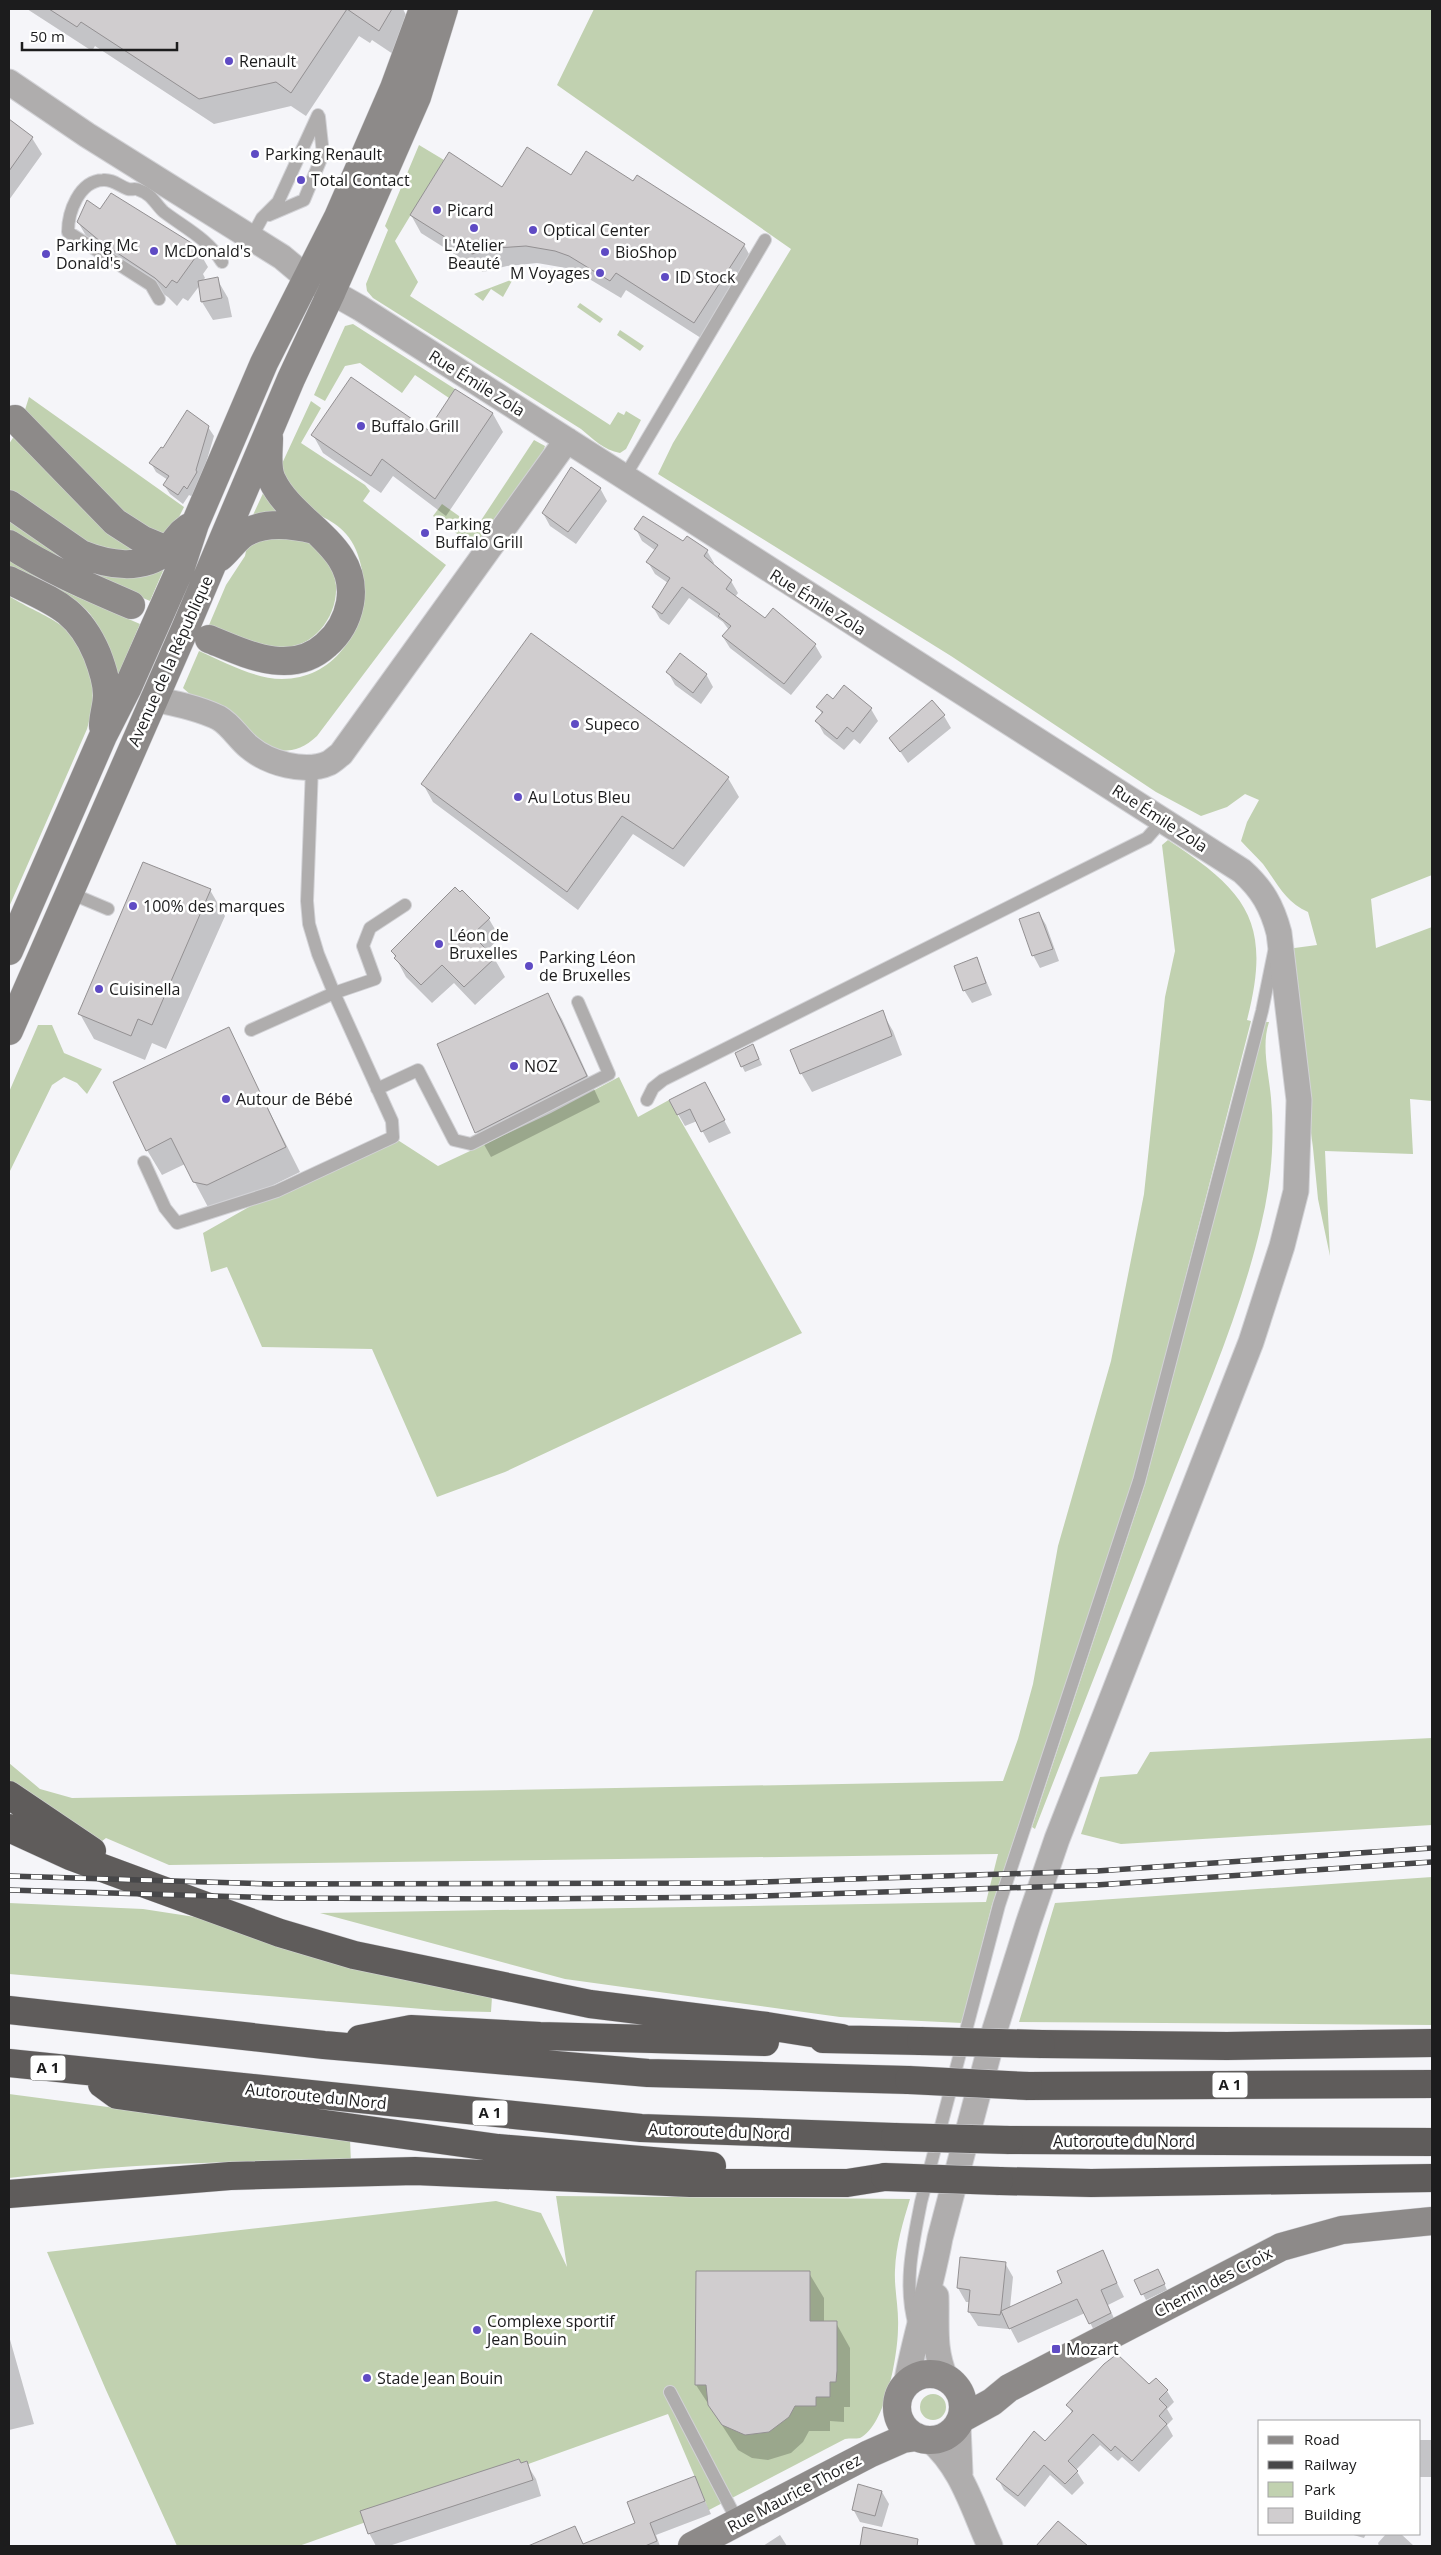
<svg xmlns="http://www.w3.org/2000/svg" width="1441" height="2555" viewBox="0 0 1441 2555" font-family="'Open Sans',sans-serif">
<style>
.green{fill:#c1d1b0}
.shadow{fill:#0003}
.building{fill:#d0cdcf;stroke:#939092}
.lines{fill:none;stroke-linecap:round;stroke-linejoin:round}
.service-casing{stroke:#d2d2d6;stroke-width:14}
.minor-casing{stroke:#d2d2d6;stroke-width:27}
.secondary-casing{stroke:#d2d2d6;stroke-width:29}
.motorway-casing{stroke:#d2d2d6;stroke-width:29}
.service{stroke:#afadad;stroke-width:12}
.minor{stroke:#afadad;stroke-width:25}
.secondary{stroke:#8d8a89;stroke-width:28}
.motorway{stroke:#5f5c5b;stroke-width:28}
.rail-casing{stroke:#474749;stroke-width:5.5}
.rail{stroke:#fff;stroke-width:4;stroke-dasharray:11;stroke-linecap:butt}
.motorway-bridge-casing{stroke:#d2d2d6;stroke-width:29;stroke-linecap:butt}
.motorway-bridge{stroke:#5f5c5b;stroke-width:28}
.poi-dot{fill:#5f4bc4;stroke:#fff;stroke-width:2}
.labels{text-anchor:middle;stroke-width:5;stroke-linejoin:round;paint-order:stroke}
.shield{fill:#fff;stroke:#606061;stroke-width:1}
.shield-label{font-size:15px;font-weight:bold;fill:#1c1c1d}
.poi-label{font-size:16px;fill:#1c1c1d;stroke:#fff;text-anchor:start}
.street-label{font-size:16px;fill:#1c1c1d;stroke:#fff}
</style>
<rect width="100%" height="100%" fill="#f5f5f9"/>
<path class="green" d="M594,9H1432V875L1371,899L1376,948L1432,927V1101L1410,1099L1413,1154L1325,1151L1330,1256L1318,1199L1313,1148L1287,949L1317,945L1308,912C1286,903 1277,883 1263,864C1256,856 1248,849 1241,841L1247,822L1259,800L1245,794L1227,807L1201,816L1156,792L951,656L658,474L673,443L791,249L557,85Z
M419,145L444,160L395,241L418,282L410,296L610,425L618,412L624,415L626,411L641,420L626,449L620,453C604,450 593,439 581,429L373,298L367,291L366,284L388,230L385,226Z
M513,279L503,297L491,289L483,301L474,294Z
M580,303L603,319L600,323L577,307Z
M353,324L455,389L449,398L415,375L402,393L360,363L345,366L325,401L314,395L345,326Z
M620,330L644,346L640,351L617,335Z
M29,397L184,507L175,525L163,540L121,516L24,413Z
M311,401L321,408L301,443L365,485L370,491L363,501L446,565L317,736C302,750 291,752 271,750L192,696L183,688L199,651C225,662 254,679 282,679C347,679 379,605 356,550C343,519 318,520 300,500C292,491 286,478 280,468Z
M16,433L152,552L106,555L9,491V444Z
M534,440L545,446L541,458L477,544L464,539L433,516L442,504L476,528Z
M265,489L280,506L277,514L253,515Z
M9,512L33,530L166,564L150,601C102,581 53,558 9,530Z
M262,537C273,538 290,535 301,539C308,541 314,547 319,553C322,556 327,559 330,563C334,569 335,579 336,585C338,618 312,650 278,648C254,647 231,634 209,625L226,585L245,556L247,546Z
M9,558L64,591L140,624L117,678C110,657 104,632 90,614C75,594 33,583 9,573Z
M9,596C47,620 79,622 90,672C95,693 93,708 87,729L9,907Z
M1168,840C1248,892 1272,923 1247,1020L1251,1021L1134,1479L992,1905L962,2023L840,2017L565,1979L320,1913L986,1902L998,1854L169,1865L106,1838L97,1845L9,1785V1763L40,1789L72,1798L1003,1781L1018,1739L1033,1684L1058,1546L1111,1361L1144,1194L1165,997L1175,951L1162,845Z
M1265,1022H1269C1261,1047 1269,1073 1271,1098C1275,1141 1271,1184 1261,1225C1241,1311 1205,1393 1173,1475C1127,1593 1081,1711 1035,1829L1032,1827L1145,1484Z
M38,1025H52L64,1053L102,1069L87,1094L77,1083L64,1077L52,1085L9,1173V1092Z
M619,1077L638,1117L669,1100L802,1333L505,1472L437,1497L372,1349L262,1347L227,1267L211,1272L203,1233L277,1191L393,1137L438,1166L551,1113Z
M1432,1738V1825L1121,1844L1081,1834L1100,1777L1137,1774L1150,1752Z
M1432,1877V2025L1019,2022L1055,1903Z
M9,1903L143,1909L195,1917L492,1997L491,2012L446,2011L9,1974Z
M9,2094L350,2139L351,2163C237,2159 122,2164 9,2178Z
M556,2196L910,2199C903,2222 896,2245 895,2270C894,2289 899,2308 898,2328C898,2353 886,2426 860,2438C856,2439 850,2438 845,2439L709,2510L668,2414L299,2546H177L106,2390L47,2252L496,2201L541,2213L567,2267Z
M920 2407a13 13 0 1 1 26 0a13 13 0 1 1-26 0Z"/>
<path class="shadow" d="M27,9H403L406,15L404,19L410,28L393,54L372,40L370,43L359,36L306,116L291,106L214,124L95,46L92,51Z
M9,120L32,138L42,154L9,200Z
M633,183L744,245L754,263L704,340L626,290L621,298L581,274L566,268L537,263L507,266L483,272L421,233L411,215L502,188Z
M100,210L197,248L208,267L203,274L205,278L202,281L217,279L228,298L232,317L213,320L202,302L200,285L188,301L183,298L177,306L168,297L113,261L89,241L78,222Z
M455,391L493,414L503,432L446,516L393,476L381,493L323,453L313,435L428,432Z
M208,427L214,436L201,480L193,497L189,495L183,504L170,494L164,485L168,480L156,472L151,463L163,450Z
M600,488L607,501L576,544L550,526L543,513Z
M636,529L707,551L714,563L713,565L731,581L738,593L735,597L765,619L815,645L822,657L791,695L730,648L723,637L729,630L723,622L689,598L669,625L660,619L653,607L668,583L655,574L648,562L656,551L642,541Z
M668,672L706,674L713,687L701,704L675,685Z
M844,687L871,709L878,721L860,744L854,739L844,750L824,734L817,721L822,714L818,707L834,701Z
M944,716L951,728L908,763L891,738Z
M728,778L739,797L684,867L633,834L578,910L433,802L423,784Z
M210,890L225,916L166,1049L152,1043L145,1060L94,1039L80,1014Z
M1039,913L1046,925L1059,961L1040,968L1033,955Z
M489,919L500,938L486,951L494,958L505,977L475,1005L454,983L432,1003L406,977L392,951Z
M977,959L992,995L972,1003L964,990Z
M547,994L562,1019L600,1102L491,1157L477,1132Z
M882,1012L893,1031L902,1055L812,1092L801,1073Z
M228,1029L300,1172L222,1210L208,1207L185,1164L162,1175L147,1150Z
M756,1051L762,1065L745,1072L742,1066Z
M711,1096L731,1133L709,1143L697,1121L685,1126L670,1100Z
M1102,2252L1124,2297L1108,2305L1118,2327L1098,2338L1085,2313L1018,2343L1008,2324V2329L978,2326L969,2312L970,2302H966L958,2288L1005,2263L1013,2277L1010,2308L1063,2284Z
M809,2273L824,2298V2323H836L850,2348V2407H844V2422L830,2421V2431H809L803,2442L791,2453L768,2460L752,2458L738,2450L696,2385Z
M1161,2276L1167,2290L1146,2300L1136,2280Z
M9,2336L34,2424L9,2430Z
M1156,2380L1167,2391L1174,2402L1167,2409L1173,2419L1167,2425L1173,2436L1139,2472L1122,2457L1118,2461L1100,2445L1076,2470L1084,2483L1072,2495L1050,2475L1025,2507L1004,2490L998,2479L1045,2442L1072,2413L1068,2405L1149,2386Z
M1420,2440H1432V2477H1420Z
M526,2463L536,2479L541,2496L389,2546H376L369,2533Z
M694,2477L711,2514L656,2535L660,2546H541L540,2542L575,2528L584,2545L636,2524Z
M882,2492L889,2504L882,2527L860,2522L853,2509Z
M864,2529L911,2538L915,2546H861Z
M1350,2534H1366L1364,2538Z
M1386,2534H1401L1414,2546H1379L1378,2543Z
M780,2535L787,2546H763Z"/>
<path class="building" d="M49,9H392L379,31L347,9L291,93L276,82L199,99L81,22L77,27Z
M9,119L33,137L9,171Z
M527,147L571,175L586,151L633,181L637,175L745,244L694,323L616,273L610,281L569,256L555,251L526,246L497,248L472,254L410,215L449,152L502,187Z
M111,193L198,247L191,255L195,258L177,283L172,280L166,288L155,278L101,242L77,222L87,200L100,209Z
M218,277L222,298L201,302L198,281Z
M351,377L428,430L455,389L493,413L435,499L382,459L371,476L311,435Z
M187,410L209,426L196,470L197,472L187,489L184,486L178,495L163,485L169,476L149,463L161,447L163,448Z
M571,467L601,488L568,532L542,513Z
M643,516L683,541L687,536L708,550L704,556L732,580L726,589L765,618L773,608L816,644L784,684L722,636L731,626L718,616L720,614L682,587L662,614L652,607L670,578L646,562L658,545L634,529Z
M531,633L729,777L673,849L622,816L567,892L421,784Z
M680,653L707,674L693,693L666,672Z
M844,685L872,708L853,732L847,727L837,739L815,721L823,712L816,707L827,694L833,699Z
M932,700L945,715L900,752L889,738Z
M143,862L211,889L152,1025L138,1019L131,1036L78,1014Z
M455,887L460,892L462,890L490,918L472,935L495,958L464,987L442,965L421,985L394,958L396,956L391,951Z
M1039,912L1053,949L1032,956L1019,919Z
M977,957L986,983L963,991L954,966Z
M548,993L587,1076L475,1133L437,1044Z
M883,1010L892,1036L800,1074L790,1050Z
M229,1027L286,1147L207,1185L193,1182L171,1138L146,1151L113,1082Z
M753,1044L759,1059L741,1067L735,1053Z
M705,1082L725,1120L701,1132L690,1109L677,1115L669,1100Z
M1103,2250L1117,2283L1101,2290L1111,2313L1089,2324L1077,2299L1009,2329L1001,2311L1000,2315L968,2312L970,2290L957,2288L960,2257L1006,2262L1001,2311L1062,2283L1057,2271Z
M1158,2269L1165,2284L1141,2295L1134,2280Z
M696,2271H810V2321H837V2371L836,2382H830V2397H816V2406H795L789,2417L769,2432L745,2435L722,2425L708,2405L706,2385H695Z
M1117,2354L1149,2384L1156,2378L1168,2390L1159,2399L1167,2407L1159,2416L1167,2424L1132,2461L1115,2446L1111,2451L1093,2434L1068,2461L1078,2471L1065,2484L1044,2465L1018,2496L996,2479L1034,2431L1045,2441L1073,2411L1066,2405L1104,2364Z
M519,2459L521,2463L527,2461L533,2480L368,2534L360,2511Z
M695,2476L705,2501L650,2523L657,2541L645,2546H528L575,2526L583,2544L635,2523L627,2502Z
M858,2484L882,2491L875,2516L852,2510Z
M1058,2521L1088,2546H1036Z
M863,2527L918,2539L917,2546H860Z"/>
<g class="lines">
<g class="service-casing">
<path id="service" d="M269,215L304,200L323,154L319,117
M251,238L262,218L278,202L318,115
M159,299L151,285L68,232C68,212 79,181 103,180C113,179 119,186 128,189C131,190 136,188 139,190C152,194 156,205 164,212C185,228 208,239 222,262
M624,478L765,240
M70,893L108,909
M251,1030L334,993L375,979L363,946L370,928L405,905
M377,1089L418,1070L454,1140L471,1144L609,1074L578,1002
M647,1100L653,1088L663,1080L1147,838L1163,820
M144,1162L165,1208L177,1223L277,1191L393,1137L392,1121L334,993L318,954L309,924L307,901L312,767
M915,2326C903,2285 913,2243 921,2202L999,1905L1139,1481L1262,1011L1274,952
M670,2392L738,2522"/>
</g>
<g class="minor-casing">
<path id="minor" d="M9,82L87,135L282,257L307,278L360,308L1242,871C1262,889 1272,906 1279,933L1299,1100L1296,1191L1282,1246L1251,1342L1057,1839L1028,1924L995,2029L940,2238C931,2288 915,2335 906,2385
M153,699C174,703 199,708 219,718C231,725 239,739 249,747C268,763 305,774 329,763C333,761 337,757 341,754L567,440
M936,2296C937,2327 933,2348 945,2377
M958,2425L960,2473
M930,2440C962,2467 973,2509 990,2546"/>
</g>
<g class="secondary-casing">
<path id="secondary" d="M15,419L115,522L143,540L167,550
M9,504L81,554C108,565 142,571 166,551C176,542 180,531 193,525
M9,544C47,569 89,587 131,605
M219,558C228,551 235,539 245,533C267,521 292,525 315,530
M9,580C51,601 77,607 97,654C102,667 107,682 107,695C107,706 103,716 103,726
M209,639C246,654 291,677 326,645C339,634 347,619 350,603C360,545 293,525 272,480C266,468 269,451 269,438
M9,951L103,736L127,689L181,567L195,524L264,363L338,217L394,88L423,9
M9,1031L185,629L291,379L332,291L417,97L444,9
M897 2407a33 33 0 1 1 66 0a33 33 0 1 1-66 0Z
M961,2419L992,2402L1009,2388L1281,2247L1342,2230L1432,2221
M692,2546L869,2454L903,2439L917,2437"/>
</g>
<g class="motorway-casing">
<path id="motorway" d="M9,1795L92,1851
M9,1828L70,1856L151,1886L280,1933L354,1955L590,2004L767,2026L842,2038
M9,2010L324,2045L648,2073L909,2080
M360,2039L411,2029L540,2036L765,2042
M823,2039L921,2041
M1041,2044L1227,2046L1432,2043
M9,2063L641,2128L895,2137
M102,2084L117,2095L498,2148L712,2166
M1028,2086L1432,2084
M1009,2140L1432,2142
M999,2181L1091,2183L1432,2178
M9,2194L230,2176L415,2171L690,2183H847L885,2177"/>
</g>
<use href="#service" class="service"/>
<use href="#minor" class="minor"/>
<use href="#secondary" class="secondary"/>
<use href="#motorway" class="motorway"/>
<g class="rail-casing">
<path id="rail" d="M9,1876L271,1884L731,1883L1097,1871L1432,1848
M9,1890L281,1898L531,1899L731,1897L1096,1885L1432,1862"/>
</g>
<use href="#rail" class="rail"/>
<g class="motorway-bridge-casing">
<path id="motorway-bridge" d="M921,2041L1041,2044
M909,2080L1028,2086
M895,2137L1009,2140
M885,2177L999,2181"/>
</g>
<use href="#motorway-bridge" class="motorway-bridge"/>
</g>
<g class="poi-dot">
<circle cx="229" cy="61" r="5"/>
<circle cx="255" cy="154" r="5"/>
<circle cx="301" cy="180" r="5"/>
<circle cx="437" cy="210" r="5"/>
<circle cx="474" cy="228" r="5"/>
<circle cx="533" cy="230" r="5"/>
<circle cx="154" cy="251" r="5"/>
<circle cx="605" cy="252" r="5"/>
<circle cx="46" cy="254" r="5"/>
<circle cx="600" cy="273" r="5"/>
<circle cx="665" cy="277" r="5"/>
<circle cx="361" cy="426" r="5"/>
<circle cx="425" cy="533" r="5"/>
<circle cx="575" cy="724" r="5"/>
<circle cx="518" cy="797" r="5"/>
<circle cx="133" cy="906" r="5"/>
<circle cx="439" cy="944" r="5"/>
<circle cx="529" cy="966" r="5"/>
<circle cx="99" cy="989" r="5"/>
<circle cx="514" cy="1066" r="5"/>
<circle cx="226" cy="1099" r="5"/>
<circle cx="477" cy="2330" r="5"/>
<rect x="1051" y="2344" width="10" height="10" rx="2.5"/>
<circle cx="367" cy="2378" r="5"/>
</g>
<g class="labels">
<g class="shield">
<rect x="30.5" y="2055.5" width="35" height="25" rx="4"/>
<rect x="1212.5" y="2072.5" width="35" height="25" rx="4"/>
<rect x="472.5" y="2100.5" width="35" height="25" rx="4"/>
</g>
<g class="shield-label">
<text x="48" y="2073">A 1</text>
<text x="1230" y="2090">A 1</text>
<text x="490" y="2118">A 1</text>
</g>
<g class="poi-label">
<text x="239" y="67">Renault</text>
<text x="265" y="160">Parking Renault</text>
<text x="311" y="186">Total Contact</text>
<text x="447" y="216">Picard</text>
<text x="543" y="236">Optical Center</text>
<text x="56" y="251">Parking Mc<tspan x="56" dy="18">Donald's</tspan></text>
<text x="474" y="251" text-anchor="middle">L'Atelier<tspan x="474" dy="18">Beauté</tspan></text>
<text x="164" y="257">McDonald's</text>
<text x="615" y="258">BioShop</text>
<text x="590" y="279" text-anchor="end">M Voyages</text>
<text x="675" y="283">ID Stock</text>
<text x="371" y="432">Buffalo Grill</text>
<text x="435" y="530">Parking<tspan x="435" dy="18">Buffalo Grill</tspan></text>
<text x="585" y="730">Supeco</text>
<text x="528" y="803">Au Lotus Bleu</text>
<text x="143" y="912">100% des marques</text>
<text x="449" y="941">Léon de<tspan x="449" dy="18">Bruxelles</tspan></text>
<text x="539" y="963">Parking Léon<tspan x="539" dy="18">de Bruxelles</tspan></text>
<text x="109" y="995">Cuisinella</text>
<text x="524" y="1072">NOZ</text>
<text x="236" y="1105">Autour de Bébé</text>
<text x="487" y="2327">Complexe sportif<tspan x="487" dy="18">Jean Bouin</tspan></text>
<text x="1066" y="2355">Mozart</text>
<text x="377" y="2384">Stade Jean Bouin</text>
</g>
<g class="street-label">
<text transform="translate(477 383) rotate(32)" y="6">Rue Émile Zola</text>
<text transform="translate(818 602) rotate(32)" y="6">Rue Émile Zola</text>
<text transform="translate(170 661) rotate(-66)" y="6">Avenue de la République</text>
<text transform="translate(1160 818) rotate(33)" y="6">Rue Émile Zola</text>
<text transform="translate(316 2096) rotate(6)" y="6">Autoroute du Nord</text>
<text transform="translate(719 2131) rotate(2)" y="6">Autoroute du Nord</text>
<text x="1124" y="2147">Autoroute du Nord</text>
<text transform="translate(1213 2282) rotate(-28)" y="6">Chemin des Croix</text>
<text transform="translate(794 2493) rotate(-28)" y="6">Rue Maurice Thorez</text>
</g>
</g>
<rect width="1441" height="2555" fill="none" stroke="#1c1c1d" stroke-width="20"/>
<rect x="1258" y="2420" width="162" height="115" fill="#ffffff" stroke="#a4a4a5"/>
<rect x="1268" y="2436" width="25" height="8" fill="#8d8a89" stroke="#a4a4a5"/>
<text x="1304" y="2445" font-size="15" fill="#1c1c1d">Road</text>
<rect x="1268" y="2461" width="25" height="8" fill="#474749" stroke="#a4a4a5"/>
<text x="1304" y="2470" font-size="15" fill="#1c1c1d">Railway</text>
<rect x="1268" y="2482" width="25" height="15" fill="#c1d1b0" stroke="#a4a4a5"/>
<text x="1304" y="2495" font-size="15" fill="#1c1c1d">Park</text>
<rect x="1268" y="2508" width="25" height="15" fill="#d0cdcf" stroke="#a4a4a5"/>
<text x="1304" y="2520" font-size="15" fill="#1c1c1d">Building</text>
<path d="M22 42v8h155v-8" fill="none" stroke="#1c1c1d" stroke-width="2.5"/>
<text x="30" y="42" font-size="15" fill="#1c1c1d" stroke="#ffffff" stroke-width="4" paint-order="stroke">50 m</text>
</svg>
